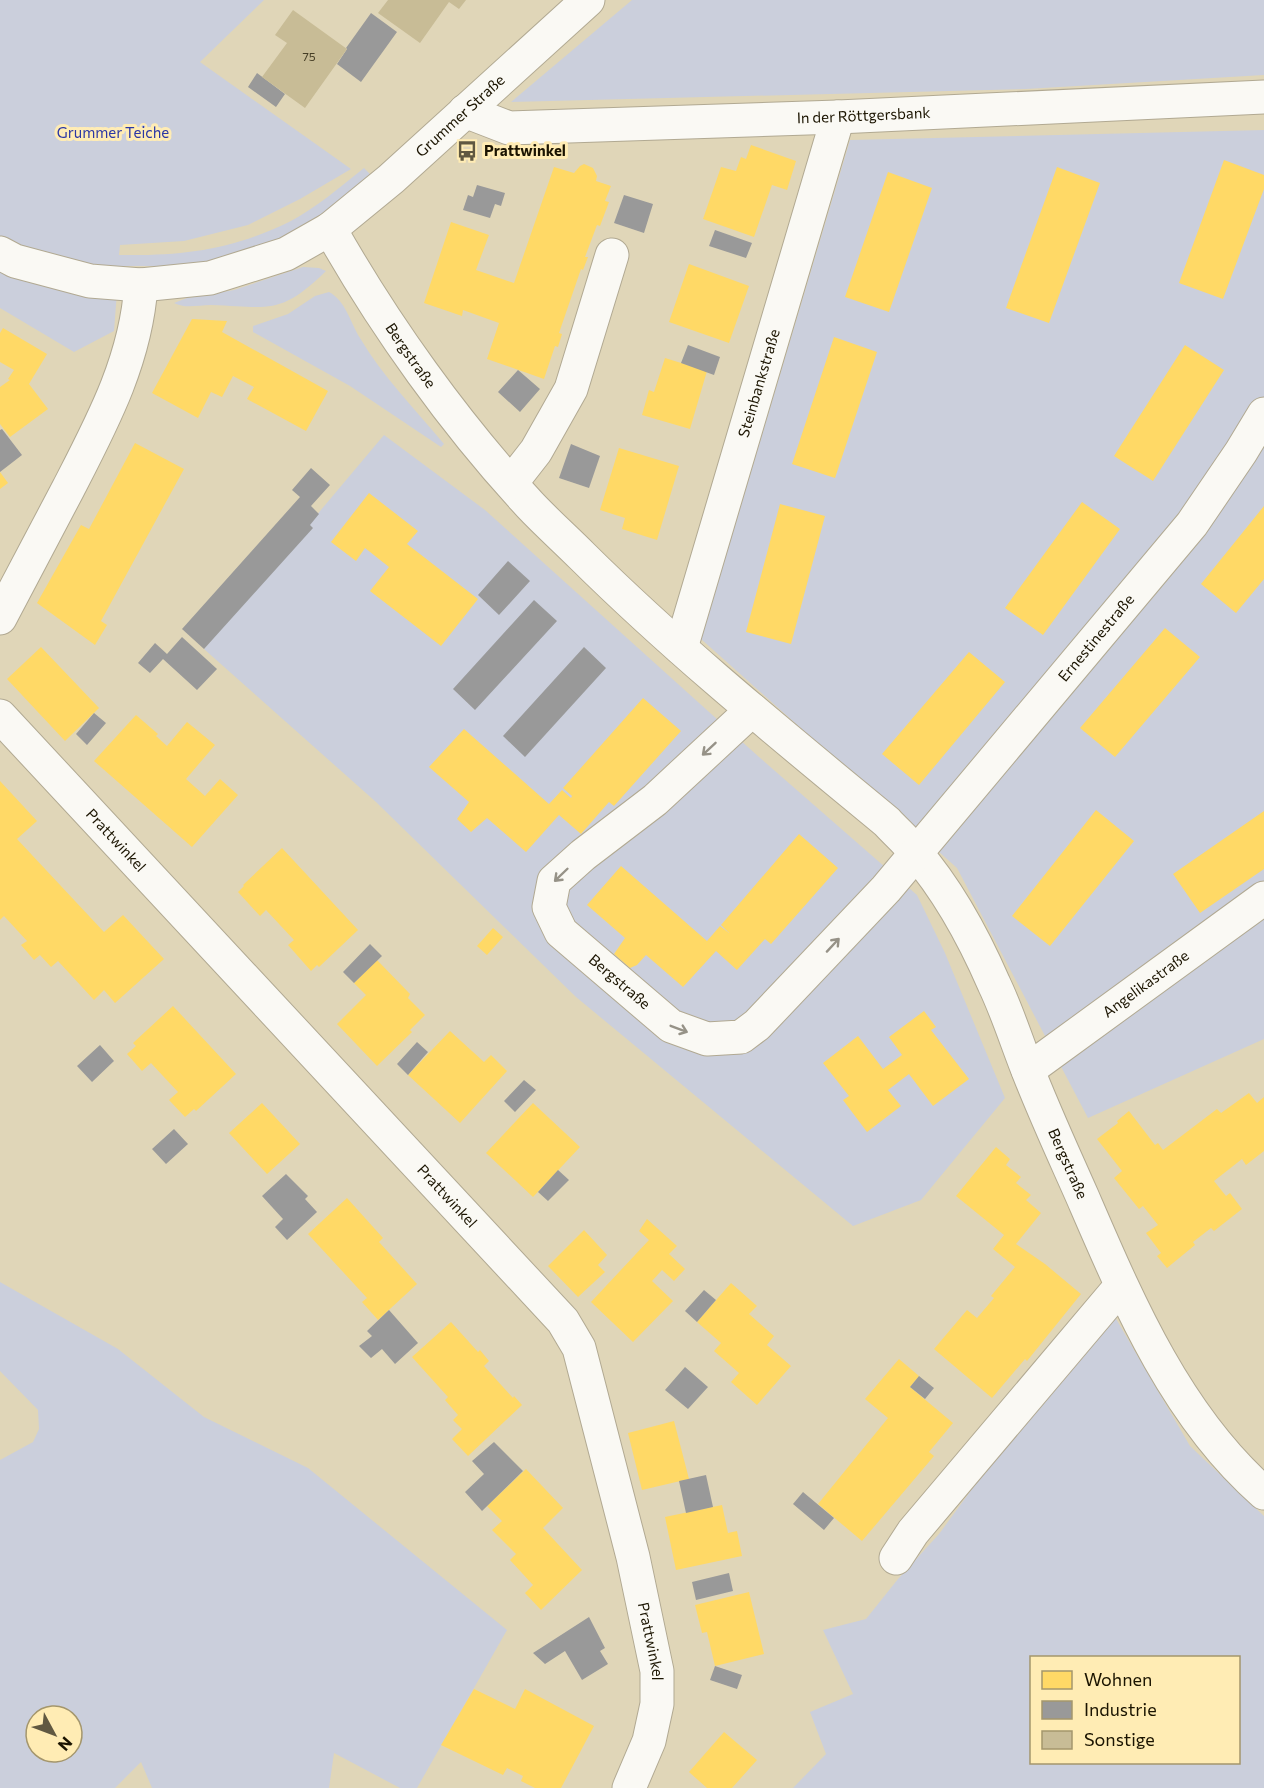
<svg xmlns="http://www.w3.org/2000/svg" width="1264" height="1788" viewBox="0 0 1264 1788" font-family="Commissioner,sans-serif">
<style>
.green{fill:#cbcfdc;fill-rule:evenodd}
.homes{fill:#ffd966}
.industry{fill:#999}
.building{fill:#c8bc96}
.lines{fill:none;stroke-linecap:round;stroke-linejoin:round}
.minor-casing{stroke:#b1a992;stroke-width:35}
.minor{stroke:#faf9f4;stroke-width:33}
.oneway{stroke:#969287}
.labels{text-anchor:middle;stroke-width:6;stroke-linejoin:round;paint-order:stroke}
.number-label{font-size:12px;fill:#463e26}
.street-label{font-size:15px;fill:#1b1401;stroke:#ffecb4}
.park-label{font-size:15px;fill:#2b37a5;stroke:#ffecb4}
.poi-label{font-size:15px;font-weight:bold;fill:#1b1401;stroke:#ffecb4;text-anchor:start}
</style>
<rect width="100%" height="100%" fill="#e0d6b8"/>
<path class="green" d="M0,0H264L200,62L351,169L300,199L248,225L184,241L120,245L119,255C183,256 231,250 289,222C316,208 340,187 364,168L371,175C359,185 348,196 336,205C299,232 250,254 206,262C177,267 148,266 119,266L114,331L74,352L0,308Z
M632,0H1264V75L1026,89L511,102Z
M1264,130V1039L1088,1118L957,868L701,639L850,140Z
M303,267L319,268L326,271C280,316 269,307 211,305C198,305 185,309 174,303L187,298L234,290Z
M329,292C346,301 350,322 360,338C382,376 416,410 444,444L441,447L350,386L253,332V326L288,314L315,296Z
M384,435L485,510L759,757L917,895L945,953L1005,1098L921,1200L853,1226L576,997L376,802L204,649Z
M0,1282L118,1349L204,1417L308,1468L507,1630L417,1788H400L334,1753L329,1788H152L141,1762L115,1788H0V1460L33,1442L39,1429L38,1410L0,1371ZM36,1716H72V1752H36Z
M1115,1317L1190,1446L1264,1516V1788H793L826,1754L810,1712L853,1694L823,1630L866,1619L898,1579L939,1534L994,1459ZM1032,1658H1238V1762H1032Z"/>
<path class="homes" d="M751,145L796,161L787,190L772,185L754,237L703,219L721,167L736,171L741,157L746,159Z
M1224,160L1264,175V189L1223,299L1179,283Z
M584,164L593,168L597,176L596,181L611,186L605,201L609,202L600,226L597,225L585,257H588L583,270L581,269L559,333L562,334L558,347L555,346L544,379L487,359L499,323L463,310L462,316L424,303L451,222L489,235L476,270L514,283L554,167L574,173L580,166Z
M1057,167L1100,183L1049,323L1006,308Z
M888,172L932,188L889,312L845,297Z
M689,264L749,286L729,343L669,322Z
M192,319L227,321L222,332L328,391L306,431L247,399L254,387L233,376L222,397L211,392L198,418L152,393Z
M3,328L47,354L29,384L48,409L10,437L0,424V387L10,380L8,379L14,370L0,362V333Z
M834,337L877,352L835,478L792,464Z
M1185,345L1224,370L1153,481L1114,456Z
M665,358L707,371L690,429L642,415L649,390L654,392Z
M135,443L184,469L101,621L107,625L95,645L37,603L81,525L89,529Z
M619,448L679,466L657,540L622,529L625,518L600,510Z
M0,472L8,483L0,489Z
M369,493L418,531L407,544L478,599L441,646L370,591L389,567L365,548L356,561L331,542Z
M1082,502L1120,529L1043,635L1005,608Z
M780,504L825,516L791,644L746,632Z
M1264,506V579L1236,613L1201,584Z
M1165,628L1200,657L1115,757L1080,728Z
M41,647L99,708L65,741L7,679Z
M969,652L1005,682L919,785L882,754Z
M643,698L681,731L614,806L609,802L581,834L559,815L526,852L487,818L471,832L457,819L469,802L429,767L464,729L549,804L562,790L571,798L572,796L563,788Z
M136,715L158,734L156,736L167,746L187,722L215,745L186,779L205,796L220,779L238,795L192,847L94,761Z
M0,781L37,821L17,839L104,932L123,915L164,959L115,1003L104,990L94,1000L58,961L51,967L40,955L34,960L21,945L27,941L4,916L0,920Z
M1096,810L1134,841L1050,946L1012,916Z
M1264,811V869L1200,913L1173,874Z
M799,834L838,868L771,944L765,939L737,970L716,951L683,987L646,955L637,965L630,968L614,954L625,938L587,905L621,866L707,941L720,926L729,933L721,925Z
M282,848L358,930L319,967L317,965L311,971L288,945L294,940L266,910L260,916L238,892L244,886L243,885Z
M493,928L503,937L487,955L477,946Z
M377,960L410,994L408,998L425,1015L410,1030L412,1032L377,1066L337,1024L366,995L354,983Z
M173,1006L236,1074L196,1111L194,1109L185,1117L169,1100L178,1092L163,1076L151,1063L142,1071L127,1054L136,1046L133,1043Z
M924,1011L936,1027L931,1030L969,1079L933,1106L909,1074L888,1090L901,1106L867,1132L843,1100L849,1096L823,1063L858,1036L883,1069L902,1055L889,1037Z
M450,1031L484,1062L491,1055L507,1071L460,1123L408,1075Z
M1249,1093L1257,1103L1264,1097V1151L1246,1165L1242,1159L1214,1181L1226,1196L1230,1193L1242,1209L1214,1231L1211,1228L1193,1242L1195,1245L1167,1268L1157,1256L1161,1253L1146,1233L1158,1225L1143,1206L1139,1209L1114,1178L1122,1171L1097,1139L1118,1123L1117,1121L1129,1111L1155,1145L1158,1143L1163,1150L1217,1109L1221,1113Z
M262,1103L300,1144L267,1174L229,1133Z
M533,1103L580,1147L533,1197L486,1153Z
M996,1147L1010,1159L1006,1165L1021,1177L1016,1183L1031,1195L1026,1200L1041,1213L1016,1244L1045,1264L1081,1294L1027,1361L1025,1359L992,1398L934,1349L967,1310L977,1318L994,1298L991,1296L1015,1267L993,1249L1004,1235L956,1196Z
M347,1198L383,1238L379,1242L417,1284L378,1320L362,1302L367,1298L308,1234Z
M647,1219L677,1246L669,1254L685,1269L674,1281L662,1270L652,1281L673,1301L633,1342L591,1302L649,1240L639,1231Z
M584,1230L607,1255L598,1265L605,1272L578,1297L548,1266Z
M731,1283L757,1306L749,1314L774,1336L767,1345L791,1366L757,1405L731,1382L739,1373L714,1351L721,1343L697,1322Z
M451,1322L478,1352L480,1350L489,1361L484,1366L513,1398L514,1396L522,1405L468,1456L452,1439L462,1429L453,1420L458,1415L445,1400L448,1397L412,1357Z
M899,1359L919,1376L910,1387L953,1423L929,1452L934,1456L862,1541L818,1504L888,1418L865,1399Z
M674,1421L689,1479L642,1490L628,1433Z
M526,1469L563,1508L543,1528L582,1570L541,1610L525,1593L533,1585L510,1560L516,1554L492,1530L502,1521L487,1506Z
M722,1505L728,1533L737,1531L742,1556L676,1570L665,1517Z
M749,1592L764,1654L715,1666L707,1632L702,1633L695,1605Z
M474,1689L515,1709L525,1689L594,1726L561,1788H535L521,1781L523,1776L507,1768L503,1775L441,1745Z
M724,1732L757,1760L732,1788H707L689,1772Z"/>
<path class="industry" d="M371,13L397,32L361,82L337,64L347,49L346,48Z
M257,73L285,94L276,107L248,87Z
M477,185L505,193L501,206L495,204L490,218L463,210L468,195L473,197Z
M624,195L653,204L644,233L614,223Z
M715,230L752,243L746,258L709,246Z
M688,345L720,357L714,375L681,363Z
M518,370L540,389L520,412L498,392Z
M2,429L22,455L0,472V430Z
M571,444L600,456L589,488L559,478Z
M311,468L330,485L311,506L319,514L310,525L313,528L204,649L182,629L300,497L292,490Z
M508,561L530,581L499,615L478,595Z
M534,600L557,621L475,710L453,689Z
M182,637L217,669L197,690L163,659L150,673L138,663L155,643L167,654Z
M584,647L606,668L525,757L503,736Z
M94,713L106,723L87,745L76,734Z
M370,944L382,956L354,983L343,972Z
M417,1042L428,1052L408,1075L397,1064Z
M100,1045L114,1061L92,1082L77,1066Z
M524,1080L536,1090L515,1112L504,1101Z
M174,1129L188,1144L166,1164L152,1149Z
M558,1170L569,1180L548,1201L538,1192Z
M286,1174L308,1196L305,1199L317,1212L287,1240L275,1227L283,1219L262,1196Z
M704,1290L716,1300L697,1322L685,1311Z
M389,1310L418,1343L395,1364L382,1349L371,1358L359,1346L372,1336L367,1331Z
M685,1367L708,1387L688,1409L665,1390Z
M919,1376L934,1388L925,1399L910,1387Z
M494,1442L523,1471L482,1511L465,1492L484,1474L472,1461Z
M706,1475L713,1507L686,1513L679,1481Z
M803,1492L834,1518L824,1530L793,1504Z
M729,1573L733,1591L696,1600L692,1582Z
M589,1617L605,1648L600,1651L608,1664L582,1680L565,1651L545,1664L533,1653Z
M715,1666L742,1675L737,1689L710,1680Z"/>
<path class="building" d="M388,0H466L459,9L449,2L420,43L378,13Z
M293,10L347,49L305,108L262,77L287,43L275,35Z"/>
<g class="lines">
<g class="minor-casing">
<g id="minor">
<path id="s1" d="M465,111L509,128L838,117L1264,97"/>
<path id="s2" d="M330,229C384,325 455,424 530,505C547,523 565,539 582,556C678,651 783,736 887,822C896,832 907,841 915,852C948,890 974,938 994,984C1007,1011 1016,1040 1027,1068C1044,1112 1064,1155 1083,1198C1128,1302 1176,1416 1264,1493"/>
<path id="s3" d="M0,253L15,261L90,281L141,285L210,278L286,254L330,229L391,179L588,0"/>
<path d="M511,483L536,451L571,389L612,255"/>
<path d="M0,618C23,575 45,532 68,489C102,423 136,360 141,285"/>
<path id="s4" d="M681,648L838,117"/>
<path id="s5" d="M752,710L655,800L583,855L554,881L549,907L561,932L671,1026L707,1039L741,1037L757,1025L886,889L1192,524L1241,452L1264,414"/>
<path id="s6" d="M0,716L563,1321L579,1348L633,1557L657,1671V1704L649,1741L629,1788"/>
<path id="s7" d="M1028,1070L1264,898"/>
<path d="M896,1558L913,1532L1121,1286"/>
</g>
</g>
<use href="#minor" class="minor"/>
</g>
<defs><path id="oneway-shaft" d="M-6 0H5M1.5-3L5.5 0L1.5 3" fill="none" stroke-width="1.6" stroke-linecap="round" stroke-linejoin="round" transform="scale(1.5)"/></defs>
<g class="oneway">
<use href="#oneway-shaft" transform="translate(709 749) rotate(137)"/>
<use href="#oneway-shaft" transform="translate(561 875) rotate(136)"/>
<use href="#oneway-shaft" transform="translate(833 945) rotate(-47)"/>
<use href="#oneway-shaft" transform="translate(679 1029) rotate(21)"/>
</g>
<defs>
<g id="bus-bare" transform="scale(1.62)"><path d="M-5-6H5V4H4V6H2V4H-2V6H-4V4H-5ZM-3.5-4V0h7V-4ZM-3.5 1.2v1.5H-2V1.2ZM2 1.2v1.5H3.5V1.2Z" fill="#605841" stroke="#ffecb4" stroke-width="2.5" paint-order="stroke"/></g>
</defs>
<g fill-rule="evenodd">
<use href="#bus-bare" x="467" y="151"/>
</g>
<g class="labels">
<g class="number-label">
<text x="309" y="61">75</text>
</g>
<g class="street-label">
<text dy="5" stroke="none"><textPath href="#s3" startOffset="518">Grummer Straße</textPath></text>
<text dy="5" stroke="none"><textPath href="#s1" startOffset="402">In der Röttgersbank</textPath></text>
<text dy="5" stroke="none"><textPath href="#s2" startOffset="150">Bergstraße</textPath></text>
<text dy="5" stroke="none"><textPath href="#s4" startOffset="276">Steinbankstraße</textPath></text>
<text dy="5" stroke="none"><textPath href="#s5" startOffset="1068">Ernestinestraße</textPath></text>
<text dy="5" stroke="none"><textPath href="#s6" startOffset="170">Prattwinkel</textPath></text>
<text dy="5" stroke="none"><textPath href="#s5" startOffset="393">Bergstraße</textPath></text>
<text dy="5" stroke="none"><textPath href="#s7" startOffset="146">Angelikastraße</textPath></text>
<text dy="5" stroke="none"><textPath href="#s2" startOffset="1209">Bergstraße</textPath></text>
<text dy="5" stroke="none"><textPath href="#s6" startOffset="656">Prattwinkel</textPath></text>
<text dy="5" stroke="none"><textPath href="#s6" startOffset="1160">Prattwinkel</textPath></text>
</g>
<g class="park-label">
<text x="113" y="138">Grummer Teiche</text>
</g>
<g class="poi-label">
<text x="484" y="156">Prattwinkel</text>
</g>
</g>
<rect x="1030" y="1656" width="210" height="108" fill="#ffecb4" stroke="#a4966c" stroke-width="1.5"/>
<rect x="1042" y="1671" width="30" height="18" fill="#ffd966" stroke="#a4966c" stroke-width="1.5"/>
<text x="1084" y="1686" font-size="18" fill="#1b1401">Wohnen</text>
<rect x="1042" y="1701" width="30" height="18" fill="#999999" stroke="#a4966c" stroke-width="1.5"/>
<text x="1084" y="1716" font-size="18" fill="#1b1401">Industrie</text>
<rect x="1042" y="1731" width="30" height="18" fill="#c8bc96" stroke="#a4966c" stroke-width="1.5"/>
<text x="1084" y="1746" font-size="18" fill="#1b1401">Sonstige</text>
<g transform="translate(54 1734) rotate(131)"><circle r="28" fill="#ffecb4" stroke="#a4966c" stroke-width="1.5"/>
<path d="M0-4.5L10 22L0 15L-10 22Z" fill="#605841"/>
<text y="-9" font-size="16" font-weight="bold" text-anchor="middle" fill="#1b1401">N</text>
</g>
</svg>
